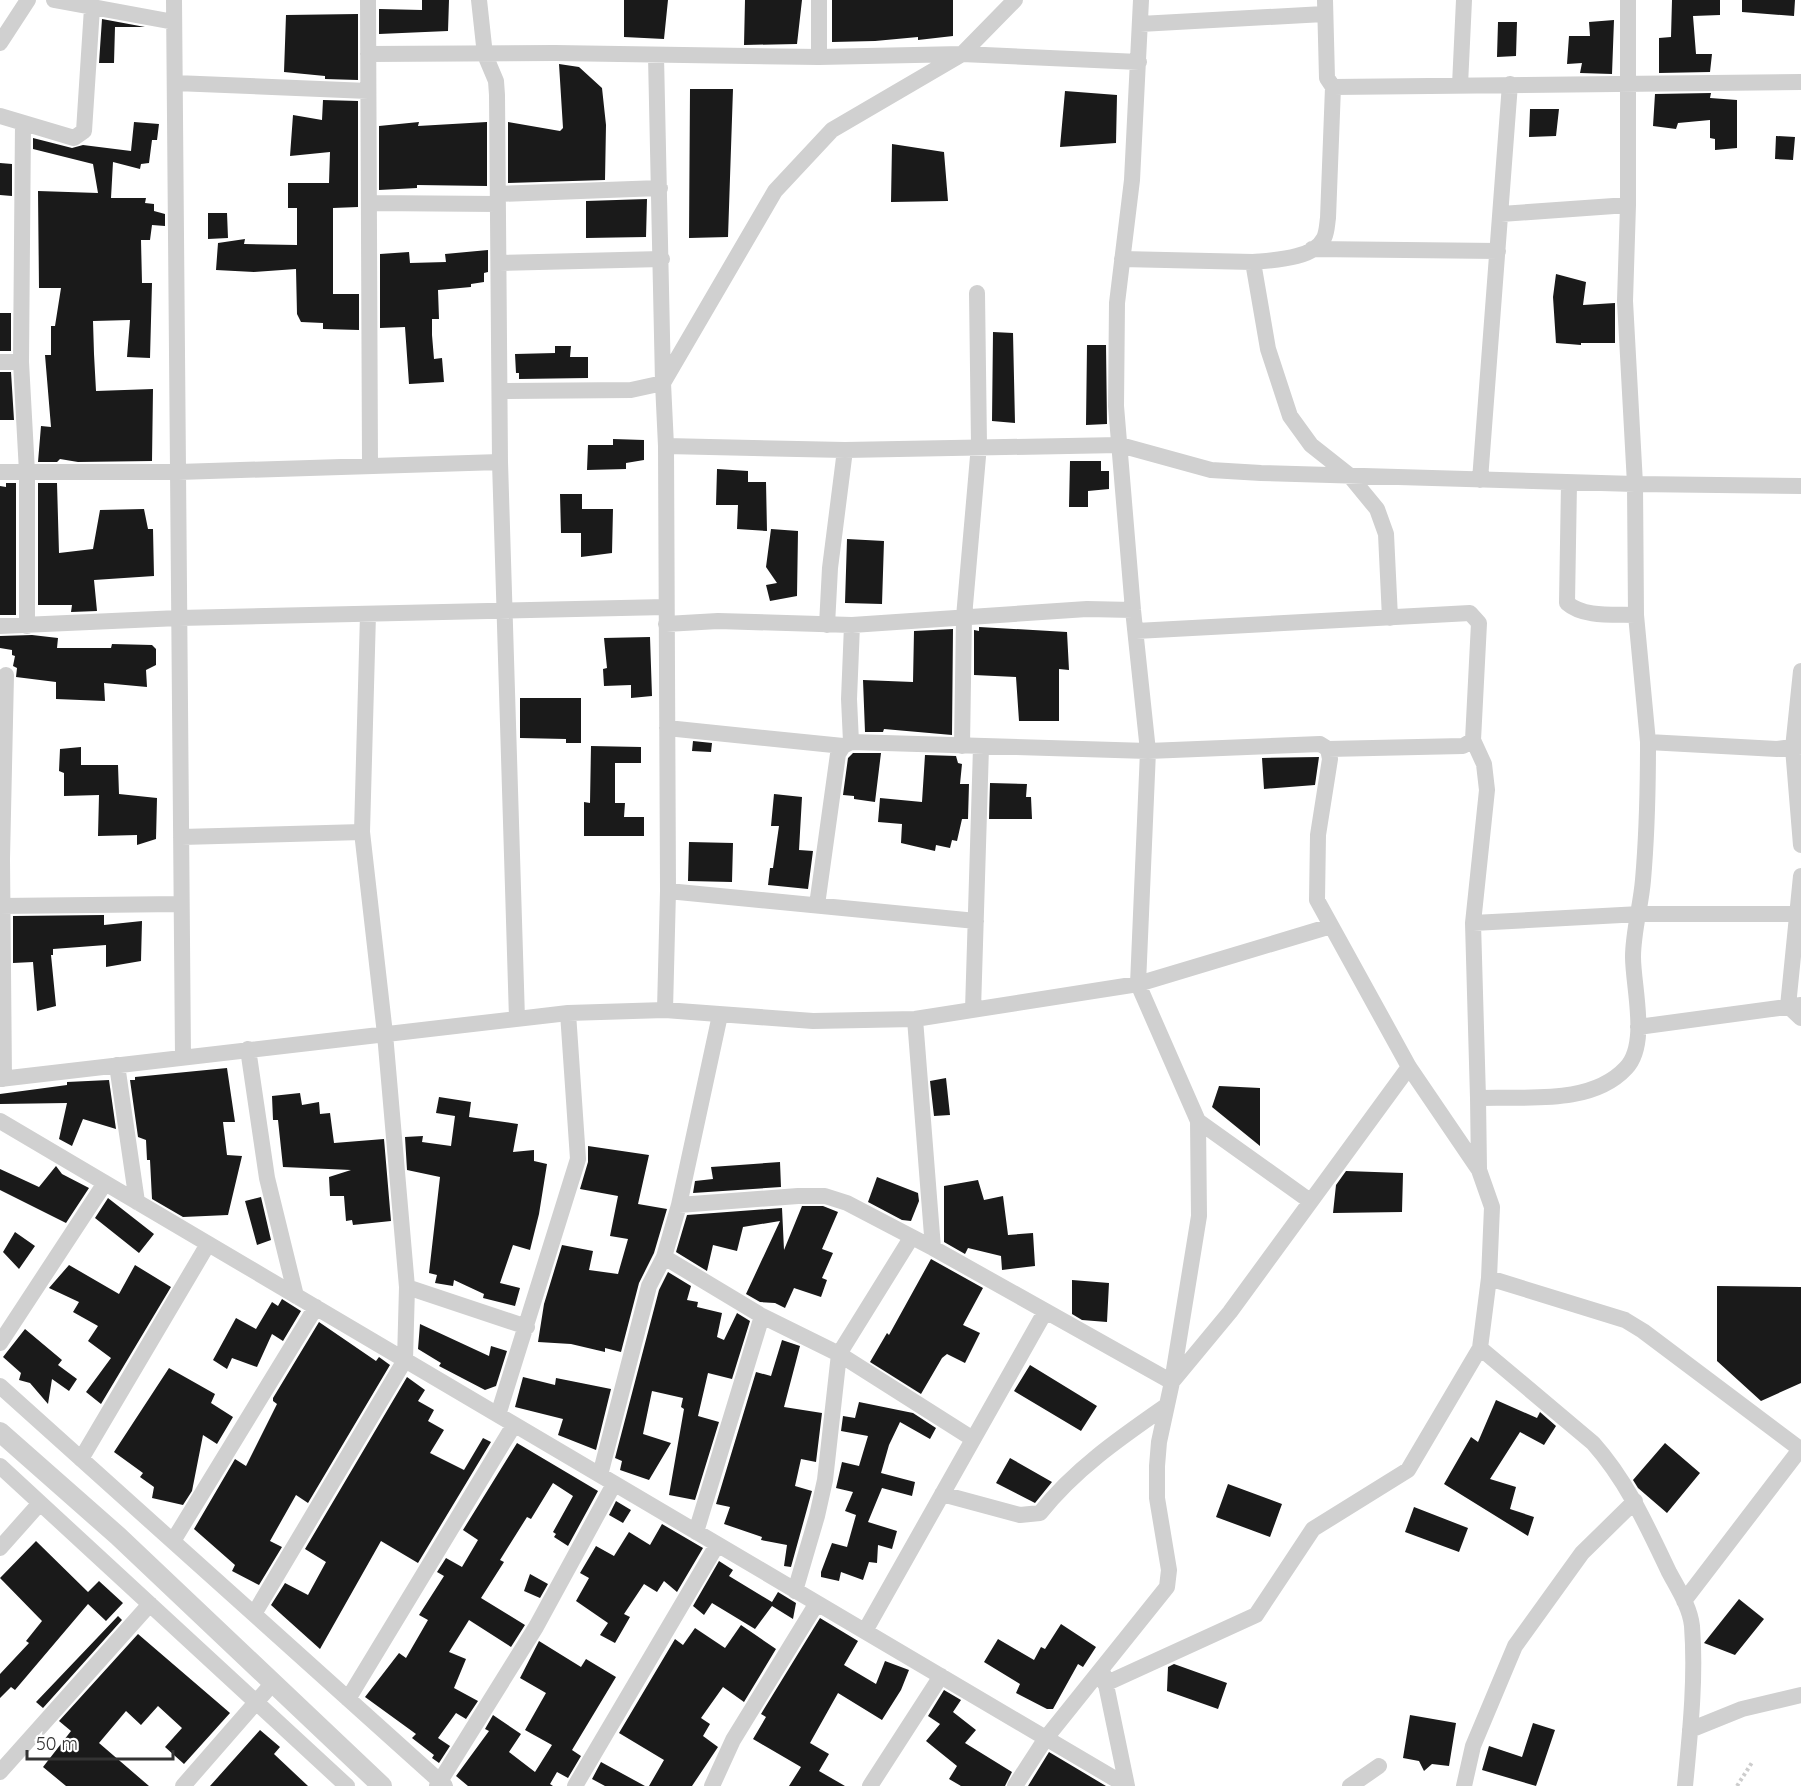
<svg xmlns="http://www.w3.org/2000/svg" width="1801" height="1786" viewBox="0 0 1801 1786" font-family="Quicksand,sans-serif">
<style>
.building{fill:#1a1a1a}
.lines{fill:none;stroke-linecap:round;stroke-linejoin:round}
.path{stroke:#cdcdcd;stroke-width:4;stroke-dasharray:3 3;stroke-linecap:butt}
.minor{stroke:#d0d0d0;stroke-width:16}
.tertiary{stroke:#d0d0d0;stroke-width:20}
</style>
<rect width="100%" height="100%" fill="#fff"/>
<path class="building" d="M422,0H449L448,31L379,34V9L422,10Z
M624,0H668L664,39L624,37Z
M745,0H802L797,44L744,45Z
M832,0H953V36L918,40V37L875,41L832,42Z
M1672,0H1720V15L1693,16L1696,54H1712L1710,72L1659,73V38L1671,37Z
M1742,0H1795L1794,16L1742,12Z
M358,14V80L325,79V76L284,72L286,15Z
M102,19L145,27H115L114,63H99Z
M1614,20L1612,74L1580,73L1582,63L1567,64L1569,36H1590L1589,22Z
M1498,22H1517L1516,56L1497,57Z
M559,64L579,67L602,88L606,125L605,180L508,183V122L560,131L563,128Z
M690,89H733L728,237L689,238Z
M1065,91L1117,95L1116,143L1060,147Z
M1711,93L1710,98L1737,100V148L1715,150V139L1710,138V120L1678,123L1676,129L1653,126L1655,94Z
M323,100L358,101V207L333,208V294H359V330L323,329V323L301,322L297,314L296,269L254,272L216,270L218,243L245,239L244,244L297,245V208H288V183H329L330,152L290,156L293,115L322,120Z
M1530,109H1559L1556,136L1529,137Z
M134,122L159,124L157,140H152L149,163L141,164L140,169L113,162L111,198H146L145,203L154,204V211L165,214V226L152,225L150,240H141L142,283H152L150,358L127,357L130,320L93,321L94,354L96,391L153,389L152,461L78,462L60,459L57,462H38L41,426L51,427L45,355H51V326H55L61,288H39L38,191L98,193L93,164L33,149V138L72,148L83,145L131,151Z
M419,122L418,126L487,122V186L417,185V188L379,190V126Z
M1776,136L1795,137L1793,160L1775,159Z
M892,144L944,152L948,201L891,202Z
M0,163L12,164V196L0,195Z
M647,199L646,237L586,238V201Z
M208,213H227L228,238L208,239Z
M488,250V272L484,273V282L471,284V287L438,290L439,319H432V335L434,359L442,358L444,382L409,384L405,327L380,328V254L409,252L410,263L446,262L445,254Z
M1556,274L1586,282L1583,305L1615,303V343H1581V345L1556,343L1553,297Z
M0,313H11V351H0Z
M993,332L1013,333L1015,423L992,421Z
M1087,345H1106L1107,424L1086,425Z
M555,346H571L570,357H588V378L519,379V373H516L515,354L555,353Z
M0,372H11L14,420H0Z
M613,439L644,440V460L626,463V469L587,470L588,445H613Z
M1070,461H1101V471H1109V489L1088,491V507H1069Z
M717,469L748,471V482H766L767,531L737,529L738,505H716Z
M6,483H16V615H0V486L6,487Z
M38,483H57L59,553L93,549L100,510L144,509L148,529H153L154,576L94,580L97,611L71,612L72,605H38Z
M560,494H582V509H613L612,553L581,557V533H561Z
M771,529L798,531L797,596L770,601L766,585L777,583L766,567Z
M847,539L884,541L882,604L845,603Z
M979,627L1067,632L1069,670L1059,669V721H1019L1016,677L974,675V630L979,631Z
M953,629L952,735L884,729L883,732H865L863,680L913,682L914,631Z
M32,635L58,638L57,648H111L112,644L152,645L156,649V665L146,670L147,687L104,683L105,701L56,699V682L16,677L17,668L13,666L15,656L12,655V650L0,648V636Z
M650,637L652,696L631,698V685L604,686L603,669L607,668L604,638Z
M520,698H581V743H566V739L520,738Z
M693,741L712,743L711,752L692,751Z
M591,746L641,747V763H615V803H625L624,817H644V836H584V802L590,803Z
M81,747V765H118L119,794L157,798L156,839L137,845V835L98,836L99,795L64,796V773L59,771L60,749Z
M853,753H881L875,802L854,799V796L843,795L848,758Z
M925,755L956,756L958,763L962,764L960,784H969L968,819H962L957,841L952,840L950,848L936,845L935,851L901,843L902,824L878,822L880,798L922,802Z
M1319,757L1315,785L1264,789L1262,758Z
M990,783L1027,784L1026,797H1031L1032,819H989Z
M774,794L802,797L799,850L813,851L808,889L768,885L770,868H773L779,826H771Z
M689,842L733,843L732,882L688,881Z
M104,915V925L142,921L141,961L106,967V945L53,949V955H51L56,1006L37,1011L33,962L13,963V916Z
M227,1068L235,1122H223L227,1155L242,1156L228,1215L183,1217L152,1199L150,1160H147L146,1140L138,1137L130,1080H135V1077Z
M946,1078L950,1115L934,1116L930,1081Z
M109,1080L116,1129L83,1119L72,1146L59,1139L67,1103L0,1104V1094L67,1085V1082Z
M1219,1086L1260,1088V1146L1212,1107Z
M300,1093L302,1105L319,1102L320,1114L330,1113L334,1143L384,1139L391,1221L353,1225L352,1220L346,1221L344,1196H330L329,1177L351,1170L283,1167L278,1120H273L272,1096Z
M439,1097L471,1102L469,1117L518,1124L513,1152L534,1150V1161L547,1164L539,1214L530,1250L513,1245L500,1283L520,1288L515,1306L483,1298L484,1294L454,1280L453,1286L435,1283L437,1275L429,1273L440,1177L407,1170L405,1137L423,1136L422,1142L451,1146L455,1116L436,1113Z
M588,1146L649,1155L638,1204L667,1209L654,1253L639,1283L621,1352L605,1348V1352L571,1344L538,1342L544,1304L562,1245L593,1251L589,1270L618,1274L628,1239L610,1236L618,1196L580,1189L588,1162Z
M780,1162L781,1187L693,1193L695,1181L713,1179L711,1167Z
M56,1166L62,1174L89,1188L66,1223L0,1190V1169L39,1187Z
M1346,1171L1403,1173L1402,1212L1333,1213L1336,1185Z
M877,1177L918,1193L919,1201L911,1221L902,1220L868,1202Z
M978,1180L984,1200L1003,1196L1008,1235L1033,1233L1035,1266L1002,1270L1001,1256L968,1248L965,1254L944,1242V1186Z
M261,1197L271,1240L257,1245L245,1201Z
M108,1198L154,1234L139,1253L95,1218Z
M802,1206H823L838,1212L822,1249L833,1253L822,1278L827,1280L821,1297L794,1288L785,1308L775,1303L760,1302L746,1294L780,1221L743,1227L737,1251L713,1245L707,1271L676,1252L687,1215L782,1208L784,1250Z
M15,1232L35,1246L19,1269L3,1252Z
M931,1259L983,1288L963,1325L980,1333L965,1363L947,1354L942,1358L921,1394L870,1362L887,1333L889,1335Z
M69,1265L119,1294L135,1265L171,1287L101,1404L86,1392L111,1358L88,1341L98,1326L73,1312L79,1302L49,1288Z
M668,1272L691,1286L687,1300L698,1302L697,1307L722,1313L717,1337L724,1340L737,1313L750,1321L732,1379L708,1373L698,1416L719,1422L695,1500L669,1495L684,1409L681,1407L683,1398L652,1391L643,1434L671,1443L649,1480L620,1470L622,1461L615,1458L659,1290Z
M1072,1280L1109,1283L1107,1322L1082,1320L1072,1314Z
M1717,1286L1801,1287V1383L1761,1401L1717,1361Z
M282,1299L301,1311L283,1341L272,1334L257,1367L232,1358L227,1369L213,1360L236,1318L256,1329L272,1302L278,1306Z
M319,1322L376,1361L379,1357L390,1365L308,1503L296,1495L270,1541L282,1547L259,1585L232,1571L235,1565L194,1529L235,1459L246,1466L277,1404L273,1401V1398Z
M420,1324L489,1356L491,1346L507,1351L496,1386L485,1390L439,1366L441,1363L418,1349Z
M25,1329L62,1360L58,1365L77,1379L69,1391L52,1379L48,1404L30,1383L19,1380L21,1373L3,1357Z
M782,1340L800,1346L784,1407L822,1413L816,1462L801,1459L795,1486L812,1491L791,1567L784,1566L787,1545L761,1540L762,1537L724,1524L730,1507L716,1504L756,1372L771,1376Z
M1030,1365L1097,1406L1081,1431L1014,1391Z
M169,1368L215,1394L211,1403L233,1417L217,1444L203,1435L192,1491L183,1505L152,1498L154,1487L140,1477L143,1473L114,1452Z
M407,1377L425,1390L418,1401L434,1410L428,1421L444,1430L430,1453L464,1470L483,1438L491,1442L418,1563L381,1541L320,1649L271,1605L285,1583L308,1595L326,1562L305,1549Z
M523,1377L555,1385L556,1378L611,1389L596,1450L558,1435L563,1419L515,1407Z
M1496,1400L1537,1418L1540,1412L1556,1426L1544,1445L1520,1432L1490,1479L1516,1487L1510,1509L1534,1517L1528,1536L1444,1484L1471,1437L1478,1442Z
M859,1402L913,1413L936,1428L930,1439L900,1422L889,1445L881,1473L915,1482L912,1496L882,1488L868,1522L897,1531L892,1549L878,1545L877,1563L869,1562L863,1580L841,1572L839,1581L821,1577V1572L832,1543L847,1547L856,1515L845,1511L853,1492L836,1488L842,1462L859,1466L868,1436L841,1431L843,1416L855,1418Z
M517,1443L598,1491L568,1546L554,1537L556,1534L553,1532L573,1496L553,1483L531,1519L527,1517L500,1560L504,1562L481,1598L525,1625L511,1647L469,1620L449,1652L466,1659L454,1688L478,1701L466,1719L456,1713L438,1738L450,1746L439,1763L432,1758L434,1755L412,1738L416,1734L365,1697L399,1653L406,1658L428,1620L419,1615L444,1576L437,1572L446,1558L462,1567L478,1540L463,1530Z
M1665,1443L1700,1473L1667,1513L1638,1488L1633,1480Z
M1010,1458L1052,1482L1035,1503L996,1483Z
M1228,1484L1282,1504L1270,1537L1216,1517Z
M616,1501L631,1510L623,1523L609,1515Z
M1414,1507L1468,1528L1459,1552L1405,1532Z
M662,1524L703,1548L677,1592L664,1581L657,1592L644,1584L624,1614L630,1617L615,1643L600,1635L608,1623L576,1601L589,1578L580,1573L596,1546L614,1556L629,1532L650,1545Z
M36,1541L88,1592L99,1581L123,1603L106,1621L88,1604L15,1690L11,1687L0,1698V1674L29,1643L26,1641L42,1621L0,1578Z
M719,1561L733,1570L729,1576L772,1602L778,1592L796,1603L793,1619L772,1606L755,1629L712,1603L704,1615L693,1606Z
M530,1574L548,1584L540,1598L524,1591Z
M1739,1599L1764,1619L1735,1655L1704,1643Z
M118,1616L122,1620L43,1708L36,1702Z
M820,1618L858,1641L844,1665L876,1684L885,1661L909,1670L901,1690L882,1720L838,1693L810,1743L829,1754L819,1771L845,1786H789L801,1767L753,1739L766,1717L761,1714Z
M1061,1624L1096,1647L1083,1667L1078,1664L1053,1709H1047L1016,1693L1020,1684L984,1662L998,1639L1034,1660L1041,1647L1045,1649Z
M741,1625L776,1649L744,1702L723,1687L701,1718L710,1724L703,1736L718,1747L692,1786H649L664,1760L619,1733L675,1639L683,1645L695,1628L725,1648Z
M138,1634L230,1713L184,1764L165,1747L182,1728L158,1706L141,1725L126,1711L99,1743L149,1786H66L43,1767L71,1731L59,1721Z
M539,1641L581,1667L586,1659L616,1677L572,1750L581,1756L568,1778L557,1772L550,1784L553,1786H468L456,1776L489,1731L485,1729L493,1715L521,1734L509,1752L535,1772L552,1745L525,1730L546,1693L520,1678Z
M1174,1664L1227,1683L1218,1709L1167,1691L1168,1667Z
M944,1690L961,1700L953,1712L976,1730L965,1743L1012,1772L1005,1786H961L949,1779L957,1766L926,1741L940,1724L928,1716Z
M1410,1715L1456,1723L1449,1766L1432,1764L1424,1771L1419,1761L1403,1758Z
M1533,1723L1555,1730L1536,1786L1482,1770L1489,1746L1522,1757Z
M260,1730L280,1747L274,1754L308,1786H210Z
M1049,1752L1106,1786H1028Z
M601,1762L645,1786H605L592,1779Z"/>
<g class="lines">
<path class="path" d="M1737,1786L1753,1761"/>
<path class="minor" d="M54,0L174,22
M174,0L183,1058
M368,0L370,464
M479,0L485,55L496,81L497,95L500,462L517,1019
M1325,0L1327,78L1333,87L1801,82
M1628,0V205L1625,301L1635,484L1636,615L1648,742
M1140,24L1324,14
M0,43L28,0
M368,54L555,53L819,57L962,54L1139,62
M656,56L663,382
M819,57V0
M175,83L368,91
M1460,85L1464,0
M1333,87L1328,218C1327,224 1327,232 1324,238C1314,259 1274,260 1253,262L1268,349L1290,416L1311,445L1349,475L1377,509L1386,534L1390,618
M0,116L74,138L84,131L92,8
M23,123L21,362L27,472V626
M498,194L660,188
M369,203L498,204
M1501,214L1628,205
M1312,249L1498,251
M1122,259L1253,262
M499,263L662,259
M0,362H21
M663,383L775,191L832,130L962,54L1015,0
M500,391L631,390L663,383L666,446L845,450L1120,445L1211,470L1261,473L1635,484L1801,486
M0,472H178L500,462
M1480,480L1510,84
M1569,483L1567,603C1584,618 1615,614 1636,615
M666,624L718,621L852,625L1087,609L1133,610
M827,625L830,568L845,450
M0,626L179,618L666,607
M1136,631L1470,613L1479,623L1473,740L1463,746L1328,749L1320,744L1148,751L1133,610L1116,406L1117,303L1132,180L1141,0
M1801,671L1793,748L1801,845
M667,728L843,746
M1473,740L1484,764L1487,790L1473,923L1478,1098
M851,742L849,699L852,625
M962,746L964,617L979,445L977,293
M1328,749L1330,759L1318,835L1317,900L1409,1067L1479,1170L1492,1207L1489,1278L1625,1320L1643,1331L1800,1449
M181,837L362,832
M1801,876L1788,1006L1801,1018
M668,891L976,921
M0,906L181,904
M1473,923L1640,914H1801
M665,1010L668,891L666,446
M973,1010L981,747
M915,1019L933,1248
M1638,1027L1801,1005
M248,1049L267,1178L296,1296
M117,1065L137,1202
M0,1079L568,1013L665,1010L813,1021L915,1019L1138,984L1331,926
M4,1079L2,859L6,675
M0,1121L1127,1786
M1198,1121L1310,1201
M1479,1169L1478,1098C1524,1096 1591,1106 1626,1068C1649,1044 1633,987 1633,957C1633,932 1641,905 1643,880C1647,834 1648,789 1648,742L1777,749L1801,746
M679,1205L798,1196H825L847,1203L933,1248L1172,1382L1199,1216L1198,1121L1138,984L1148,751L851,742L843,746L838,754L817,905
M664,1257L762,1316L839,1354L973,1439
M407,1287L527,1327
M0,1343L105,1183
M1480,1348L1593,1443C1627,1481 1647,1526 1669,1572C1678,1589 1690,1607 1692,1626C1696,1679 1690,1734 1685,1786
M0,1386L445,1786
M498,1415L578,1159L568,1013
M81,1459L208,1244
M0,1466L347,1786
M600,1475L649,1286L664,1257L679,1205L720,1015
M942,1494L1020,1515L1040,1513C1075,1469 1120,1438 1166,1406
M696,1532L762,1316
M173,1541L316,1307
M0,1548L40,1503
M795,1591L817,1516L825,1480L839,1354L911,1238
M1684,1601L1801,1448
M254,1614L405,1360L407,1287L385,1034L362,832L368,614
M865,1631L1045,1312
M1104,1675L1127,1786
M1105,1684L1256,1615L1313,1529L1408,1470L1480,1348L1489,1278
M348,1699L514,1425
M1690,1730L1742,1709L1801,1695
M0,1772L150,1604
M183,1786L272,1684
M437,1786L536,1627L614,1484
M575,1786L717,1545
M712,1786L733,1740L817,1603
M870,1786L941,1676
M1015,1786L1046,1738L1167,1587L1169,1570L1157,1498V1466L1159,1442L1172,1382L1230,1312L1409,1067
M1350,1786L1379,1766
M1464,1786L1473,1746L1515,1646L1582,1553L1635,1501"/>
<path class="tertiary" d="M0,1432L118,1536L382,1786"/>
</g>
<path d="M27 1750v9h146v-9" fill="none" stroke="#333333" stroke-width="3"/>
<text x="36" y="1750" font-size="18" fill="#333333" stroke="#ffffff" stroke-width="4.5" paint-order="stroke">50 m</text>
</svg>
